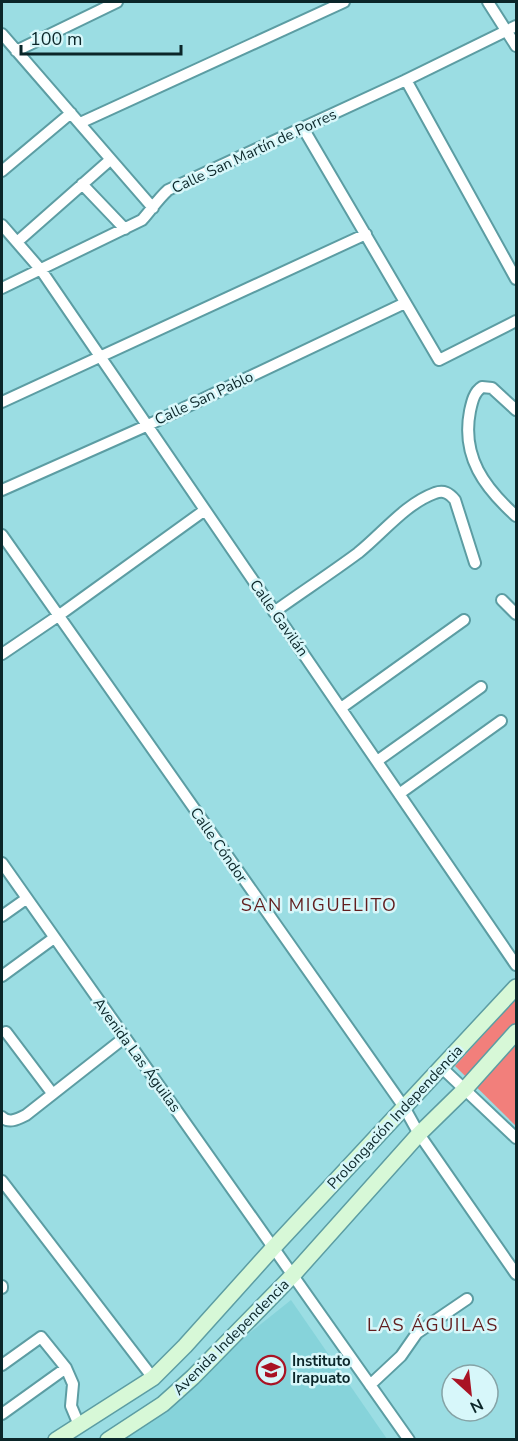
<svg xmlns="http://www.w3.org/2000/svg" width="518" height="1441" viewBox="0 0 518 1441" font-family="'Nunito Sans',sans-serif">
<style>
.built{fill:#86d3da}
.green{fill:#f27f7b}
.lines{fill:none;stroke-linecap:round;stroke-linejoin:round}
.street-casing{stroke:#5c9da3;stroke-width:14}
.secondary-casing{stroke:#5c9da3;stroke-width:18}
.street{stroke:#fff;stroke-width:10}
.secondary{stroke:#d7f8d7;stroke-width:15}
.labels{text-anchor:middle;stroke-width:5;stroke-linejoin:round;paint-order:stroke}
.street-label{font-size:15px;fill:#0b2629;stroke:#d7f7fa}
.poi-label{font-size:15px;font-weight:bold;fill:#0b2629;stroke:#d7f7fa;text-anchor:start}
.quarter-label{font-size:18px;letter-spacing:1.5px;fill:#621d1e;stroke:#d7f7fa}
</style>
<rect width="100%" height="100%" fill="#9bdde3"/>
<path class="built" d="M291,1300L387,1439L115,1440Z"/>
<path class="green" d="M516,999V1126L455,1066Z"/>
<g class="lines">
<g class="street-casing">
<path id="street" d="M488,2L516,46
M2,34L153,208
M16,51L117,2
M406,80L516,279
M80,123L344,2
M303,128L439,360L516,321
M2,171L71,113
M82,184L125,229
M2,225L41,270L516,965
M17,242L110,160
M2,288L142,220C151,210 158,199 168,190L406,80L516,26
M2,402L366,234
M516,410L492,388L482,387C474,392 472,402 470,411C461,457 485,488 516,516
M2,490L146,426L405,303
M2,535L404,1107L419,1134L516,1274
M502,600L516,614
M274,612C302,592 331,573 358,553C383,533 405,504 435,493C444,490 449,493 455,500L475,563
M2,654L58,616L205,510
M341,708L464,620
M377,761L481,687
M399,794L501,721
M2,863L409,1440
M2,916L26,899
M2,976L54,938
M6,1032L52,1093
M441,1067L516,1138
M2,1117C9,1124 18,1119 26,1115L124,1038
M2,1181L153,1378
M2,1286V1288
M2,1365L41,1337L66,1368L73,1384L71,1406L79,1425
M370,1385L401,1356L417,1333L467,1299
M2,1414L66,1368"/>
</g>
<g class="secondary-casing">
<path id="secondary" d="M56,1440L153,1378L185,1346L274,1247L516,987
M108,1440L163,1404L193,1377L293,1275L419,1134L465,1089L516,1032"/>
</g>
<use href="#street" class="street"/>
<use href="#secondary" class="secondary"/>
</g>
<defs>
<g id="school-ring" transform="scale(1.5)"><circle r="9.5" fill="#d7f7fa" stroke="#a91324" stroke-width="1.5"/><path d="M0-5L7-2L0 1L-7-2ZM-4 1L0 2.5L4 1V4Q0 6-4 4Z" fill="#a91324"/></g>
</defs>
<g fill-rule="evenodd">
<use href="#school-ring" x="271" y="1370"/>
</g>
<g class="labels">
<g class="street-label">
<text transform="translate(254 151) rotate(-25)" y="5">Calle San Martín de Porres</text>
<text transform="translate(204 398) rotate(-25)" y="5">Calle San Pablo</text>
<text transform="translate(279 618) rotate(55)" y="5">Calle Gavilán</text>
<text transform="translate(219 845) rotate(55)" y="5">Calle Cóndor</text>
<text transform="translate(137 1055) rotate(54)" y="5">Avenida Las Águilas</text>
<text transform="translate(395 1117) rotate(-47)" y="5">Prolongación Independencia</text>
<text transform="translate(231 1337) rotate(-45)" y="5">Avenida Independencia</text>
</g>
<g class="poi-label">
<text x="292" y="1366">Instituto<tspan x="292" dy="17">Irapuato</tspan></text>
</g>
<g class="quarter-label">
<text x="319" y="911">SAN MIGUELITO</text>
<text x="433" y="1331">LAS ÁGUILAS</text>
</g>
</g>
<rect width="518" height="1441" fill="none" stroke="#0b2629" stroke-width="6"/>
<g transform="translate(470 1393) rotate(153)"><circle r="28" fill="#d7f7fa" stroke="#85a3a6" stroke-width="1.5"/>
<path d="M0-4.5L10 22L0 15L-10 22Z" fill="#a91324"/>
<text y="-9" font-size="16" font-weight="bold" text-anchor="middle" fill="#0b2629">N</text>
</g>
<path d="M21 45v9h160v-9" fill="none" stroke="#0b2629" stroke-width="3"/>
<text x="30" y="45" font-size="18" fill="#0b2629" stroke="#d7f7fa" stroke-width="4.5" paint-order="stroke">100 m</text>
</svg>
